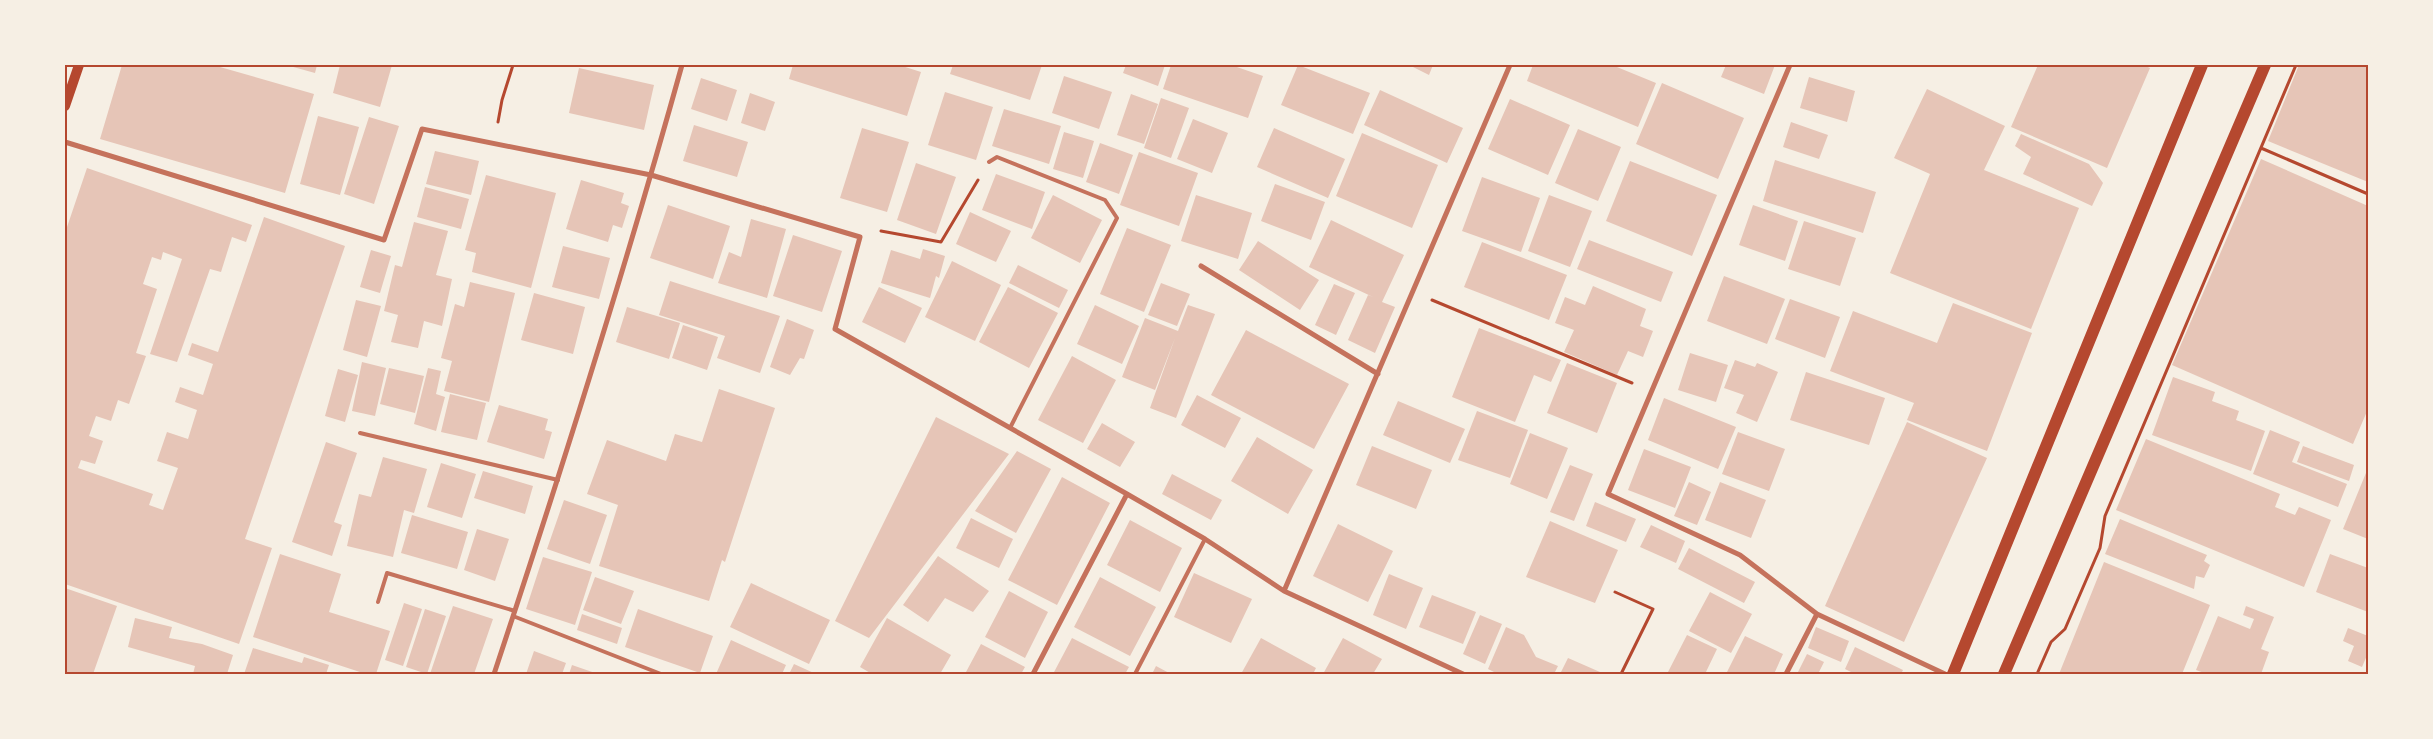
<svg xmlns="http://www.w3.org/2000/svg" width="2433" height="739" viewBox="0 0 2433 739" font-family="'Exo 2',sans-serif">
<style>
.building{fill:#e6c5b7}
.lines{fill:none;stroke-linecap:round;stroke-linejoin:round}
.path{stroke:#b5482f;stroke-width:3}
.service{stroke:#c5725c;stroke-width:4}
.minor{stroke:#c5725c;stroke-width:5}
.secondary{stroke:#b5482f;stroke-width:10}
.primary{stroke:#b5482f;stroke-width:12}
.neatline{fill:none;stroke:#b5482f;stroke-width:2}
</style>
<rect width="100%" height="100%" fill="#f6efe4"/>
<path class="building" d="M122,65H213L314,94L285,193L100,139Z
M286,65H317L315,73Z
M340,65H392L380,107L333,93Z
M793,65H899L921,72L907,116L789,79Z
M953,65H1042L1030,100L950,74Z
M1126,65H1165L1158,86L1123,73Z
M1171,65H1231L1263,76L1248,118L1163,89Z
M1298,65L1370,93L1353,134L1281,105Z
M1409,65H1433L1429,75Z
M1533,65H1612L1656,83L1638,127L1527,81Z
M1726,65H1775L1764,94L1721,77Z
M2038,65H2143L2150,68L2107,168L2011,127Z
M2299,65H2368V182L2268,141Z
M579,68L654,85L644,130L569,113Z
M1064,76L1112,92L1099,129L1052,113Z
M1809,77L1855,91L1847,122L1800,108Z
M701,78L737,90L727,121L691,109Z
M1662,83L1744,118L1718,179L1636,144Z
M1927,89L2005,126L1984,170L2079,208L2031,329L1890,273L1930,174L1894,158Z
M1380,90L1463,128L1447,163L1364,125Z
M945,92L993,107L976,160L928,145Z
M750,93L775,102L765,131L741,123Z
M1131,94L1158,104L1144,144L1117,135Z
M1161,98L1189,108L1171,158L1144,148Z
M1510,99L1570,125L1548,175L1488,149Z
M1004,109L1061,126L1049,164L992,146Z
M318,116L359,127L340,195L300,184Z
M369,117L399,126L374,204L344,194Z
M1193,119L1228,133L1212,173L1177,159Z
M1791,122L1828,135L1819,159L1783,147Z
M694,125L748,142L737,177L683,161Z
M862,128L909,142L887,212L840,198Z
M1274,128L1345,159L1328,198L1257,167Z
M1578,129L1621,147L1598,201L1555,183Z
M1064,132L1094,141L1083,178L1053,169Z
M1362,133L1438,165L1412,228L1336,196Z
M2021,134L2089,164L2103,183L2092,206L2023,174L2031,157L2015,146Z
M1100,143L1133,155L1119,194L1086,182Z
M435,151L479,161L471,195L426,184Z
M1139,152L1198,173L1179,226L1120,205Z
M2261,159L2368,206V409L2353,444L2172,365Z
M1775,160L1876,192L1863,233L1763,201Z
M1630,161L1717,195L1692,256L1606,221Z
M916,163L956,177L936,234L897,220Z
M87,168L252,225L246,242L232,237L221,272L210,269L177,362L150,354L182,259L163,252L161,260L152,257L143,284L157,289L136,353L146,356L129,404L118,400L111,421L96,416L89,436L103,441L95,464L81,460L78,468L153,494L149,505L163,510L178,468L157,461L167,432L188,439L197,410L175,402L180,387L203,395L213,364L188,355L192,343L218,352L264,217L345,246L245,539L272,548L239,644L65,584V233Z
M996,174L1045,192L1032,229L982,210Z
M486,175L556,193L531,288L472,272L476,253L465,250Z
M1482,177L1540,198L1521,252L1462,231Z
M581,180L624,193L621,203L629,206L622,228L613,225L608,242L566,229Z
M1275,184L1325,202L1311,240L1261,221Z
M425,187L469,199L461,229L417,217Z
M1053,195L1102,220L1080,263L1031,238Z
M1196,195L1252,213L1238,259L1181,241Z
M1549,195L1592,211L1570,267L1528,251Z
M668,205L730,226L713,279L650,258Z
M1753,205L1798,221L1785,261L1739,245Z
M970,212L1011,231L996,262L956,244Z
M751,219L786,229L767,298L718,283L729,252L741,257Z
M1331,220L1404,255L1382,302L1395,307L1375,353L1348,340L1368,295L1373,297L1309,267Z
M1804,221L1856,238L1840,286L1788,269Z
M414,222L448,231L436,275L452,279L442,326L424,321L418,348L391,342L398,315L384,311L395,265L402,267Z
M1127,228L1171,245L1144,312L1100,294Z
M793,235L842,251L822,312L773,296Z
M1589,240L1673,272L1661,302L1577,269Z
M1258,241L1319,280L1300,310L1239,270Z
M1482,242L1567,275L1549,320L1464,287Z
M563,246L610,258L599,299L552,287Z
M923,249L945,256L939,278L936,276L930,298L881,283L891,250L920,259Z
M371,250L391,256L380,293L360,287Z
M952,261L1001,285L975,341L925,317Z
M1018,265L1068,290L1059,308L1009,283Z
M1724,276L1785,299L1767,344L1707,321Z
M670,281L780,316L760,373L717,358L725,336L659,315Z
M470,282L515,293L489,402L444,391L452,361L441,358L455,304L464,307Z
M1161,283L1190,294L1177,326L1148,315Z
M1334,284L1355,293L1336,335L1315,325Z
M1593,286L1646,309L1640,326L1653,331L1643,357L1628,351L1617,375L1564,352L1574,330L1555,323L1565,297L1585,305Z
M879,287L922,308L905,343L862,322Z
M1008,287L1058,313L1029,368L979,342Z
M534,293L585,307L573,354L521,340Z
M1790,299L1840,317L1825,358L1775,339Z
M356,300L381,306L367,357L343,350Z
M1953,303L2032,333L1987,451L1907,420L1914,403L1830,371L1853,311L1937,343Z
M1095,305L1139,326L1122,364L1077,344Z
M1188,305L1215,314L1176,418L1150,408L1175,338L1155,390L1122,377L1145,318L1178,331Z
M627,307L680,323L669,359L616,342Z
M787,319L814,330L804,359L800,358L790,375L770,367Z
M683,325L718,337L707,370L672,358Z
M1479,328L1561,360L1551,382L1534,375L1515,422L1452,397Z
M1246,330L1349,384L1314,449L1211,395Z
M1690,353L1728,365L1716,402L1678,390Z
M1072,356L1116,380L1083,443L1038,420Z
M1735,360L1755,367L1757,363L1778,372L1757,422L1736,413L1744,395L1724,388Z
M362,362L386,368L375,416L352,411Z
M1567,363L1617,383L1597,433L1547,413Z
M389,368L424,376L415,413L380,404Z
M428,368L441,371L436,394L445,397L436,431L414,424Z
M338,369L358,375L345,422L325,416Z
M1806,372L1885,398L1869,445L1790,420Z
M2173,377L2215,392L2212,401L2239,411L2236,420L2265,431L2251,471L2152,435Z
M719,389L775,408L725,562L722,560L709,601L599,566L618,505L587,494L607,440L666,461L675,434L702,442Z
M450,394L486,403L477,440L441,432Z
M1197,395L1241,418L1225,448L1181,425Z
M1664,398L1736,427L1718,469L1648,440Z
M1398,401L1465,429L1450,463L1383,435Z
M499,405L548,419L545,430L552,432L544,459L487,442Z
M1477,411L1528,430L1510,478L1458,460Z
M936,417L1009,454L869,638L835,621Z
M1907,422L1987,458L1904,642L1825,606Z
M1102,423L1135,442L1120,467L1087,449Z
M2270,430L2300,442L2292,462L2347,484L2338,507L2253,474Z
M1738,432L1785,449L1769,491L1722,474Z
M1530,433L1568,448L1547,499L1510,484Z
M1257,437L1313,470L1288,514L1231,481Z
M2146,439L2280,494L2275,507L2295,515L2299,507L2331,520L2304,587L2116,510Z
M326,442L357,453L334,522L342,525L332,556L292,542Z
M1372,446L1432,470L1416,509L1356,485Z
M2303,446L2354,465L2349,481L2297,462Z
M1644,449L1691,467L1675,508L1628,490Z
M1017,451L1051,469L1016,533L975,511Z
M383,457L427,469L414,513L404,510L393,557L347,546L359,494L371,497Z
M441,463L476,474L462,518L427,507Z
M1570,465L1593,474L1574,521L1550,512Z
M2368,468V539L2343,529Z
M483,471L533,486L525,514L474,498Z
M1172,474L1222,500L1211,520L1162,494Z
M1062,477L1110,503L1057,605L1008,580Z
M1689,482L1711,492L1697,525L1674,516Z
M1720,482L1766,500L1751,538L1705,520Z
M564,500L607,515L590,564L547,549Z
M1595,502L1636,519L1626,542L1586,526Z
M412,515L468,532L457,569L401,553Z
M971,518L1013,539L999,568L956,548Z
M2120,519L2207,555L2204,561L2210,565L2204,578L2196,576L2194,589L2105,554Z
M1130,520L1182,548L1160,592L1107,565Z
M1550,521L1618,550L1595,603L1526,577Z
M1338,524L1393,551L1368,602L1313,576Z
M1651,525L1685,541L1676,563L1640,547Z
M477,529L509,539L495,581L464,570Z
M1689,548L1755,582L1744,603L1678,569Z
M280,554L341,574L329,612L390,631L376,674H366L253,637Z
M2330,554L2368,568V612L2316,592Z
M938,556L989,591L973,612L945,598L928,622L903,605Z
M543,557L592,572L575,625L526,609Z
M2104,562L2210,605L2182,674H2059Z
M1194,573L1252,599L1231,643L1174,617Z
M1389,574L1423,588L1406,629L1373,615Z
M595,577L634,591L621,624L583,610Z
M1100,577L1156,607L1130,656L1074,627Z
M751,583L830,620L809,664L730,627Z
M65,588L117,606L93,674H65Z
M1009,591L1048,612L1025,658L985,637Z
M1710,592L1752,614L1731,653L1689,631Z
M1432,595L1476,612L1463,644L1419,627Z
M404,603L422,609L403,666L385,660Z
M453,606L493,619L474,674H430Z
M2246,606L2274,617L2261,649L2269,652L2261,674H2207L2196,670L2218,616L2250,629L2254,619L2243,615Z
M425,609L446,616L427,674L406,667Z
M638,609L713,636L700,673L625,647Z
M582,614L622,628L617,644L577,630Z
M1480,615L1502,624L1485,664L1463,654Z
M135,618L172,627L169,638L202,644L233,655L227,674H193L195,666L128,647Z
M887,618L951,655L940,674H872L860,667Z
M1506,627L1524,635L1536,657L1558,666L1554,674H1498L1488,669Z
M1816,627L1849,641L1841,662L1808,648Z
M2348,628L2368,636V653L2362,667L2348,661L2354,646L2343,641Z
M1687,635L1717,649L1705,674L1668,672Z
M1745,636L1783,654L1774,674H1726Z
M1072,638L1129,667L1125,674H1053Z
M1261,638L1316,668L1313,674H1241Z
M1343,638L1382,659L1373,674H1323Z
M731,640L786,665L782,674H716Z
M981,644L1025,667L1021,674L966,672Z
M1855,647L1903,670L1901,674H1855L1845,669Z
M253,648L302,663L304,657L329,665L326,674H244Z
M534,651L566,663L562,674H526Z
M1807,654L1824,662L1818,674H1797Z
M1568,658L1600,672L1599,674H1560Z
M794,664L816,674H789Z
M572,665L598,674H569Z
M1156,666L1171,674H1152Z"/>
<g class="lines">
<path class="path" d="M498,122L502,100L513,65
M2261,148L2368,194
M881,231L941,242L978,180
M1432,300L1632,383
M1615,592L1653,609L1621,674
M2037,674L2051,642L2065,629L2100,548L2105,516L2296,65"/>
<path class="service" d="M989,162L997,157L1105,200L1117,218L1011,426
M360,433L558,480
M378,602L387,573L515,611
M513,616L661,674
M1135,674L1205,539"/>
<path class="minor" d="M1790,65L1608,494L1740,555L1817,614L1945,674
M65,142L384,240L422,129L651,175L860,237L835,329L1127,494L1205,539L1284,591L1463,674
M1201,266L1378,374
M1284,591L1510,65
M494,674C561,472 625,270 682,65
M1033,674L1127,494
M1786,674L1817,614"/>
<path class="secondary" d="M65,106L79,65"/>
<path class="primary" d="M1953,674L2202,65
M2004,674L2265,65"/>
</g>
<rect width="2433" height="739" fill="none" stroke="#f6efe4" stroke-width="132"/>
<rect x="66" y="66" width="2301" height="607" class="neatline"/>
</svg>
